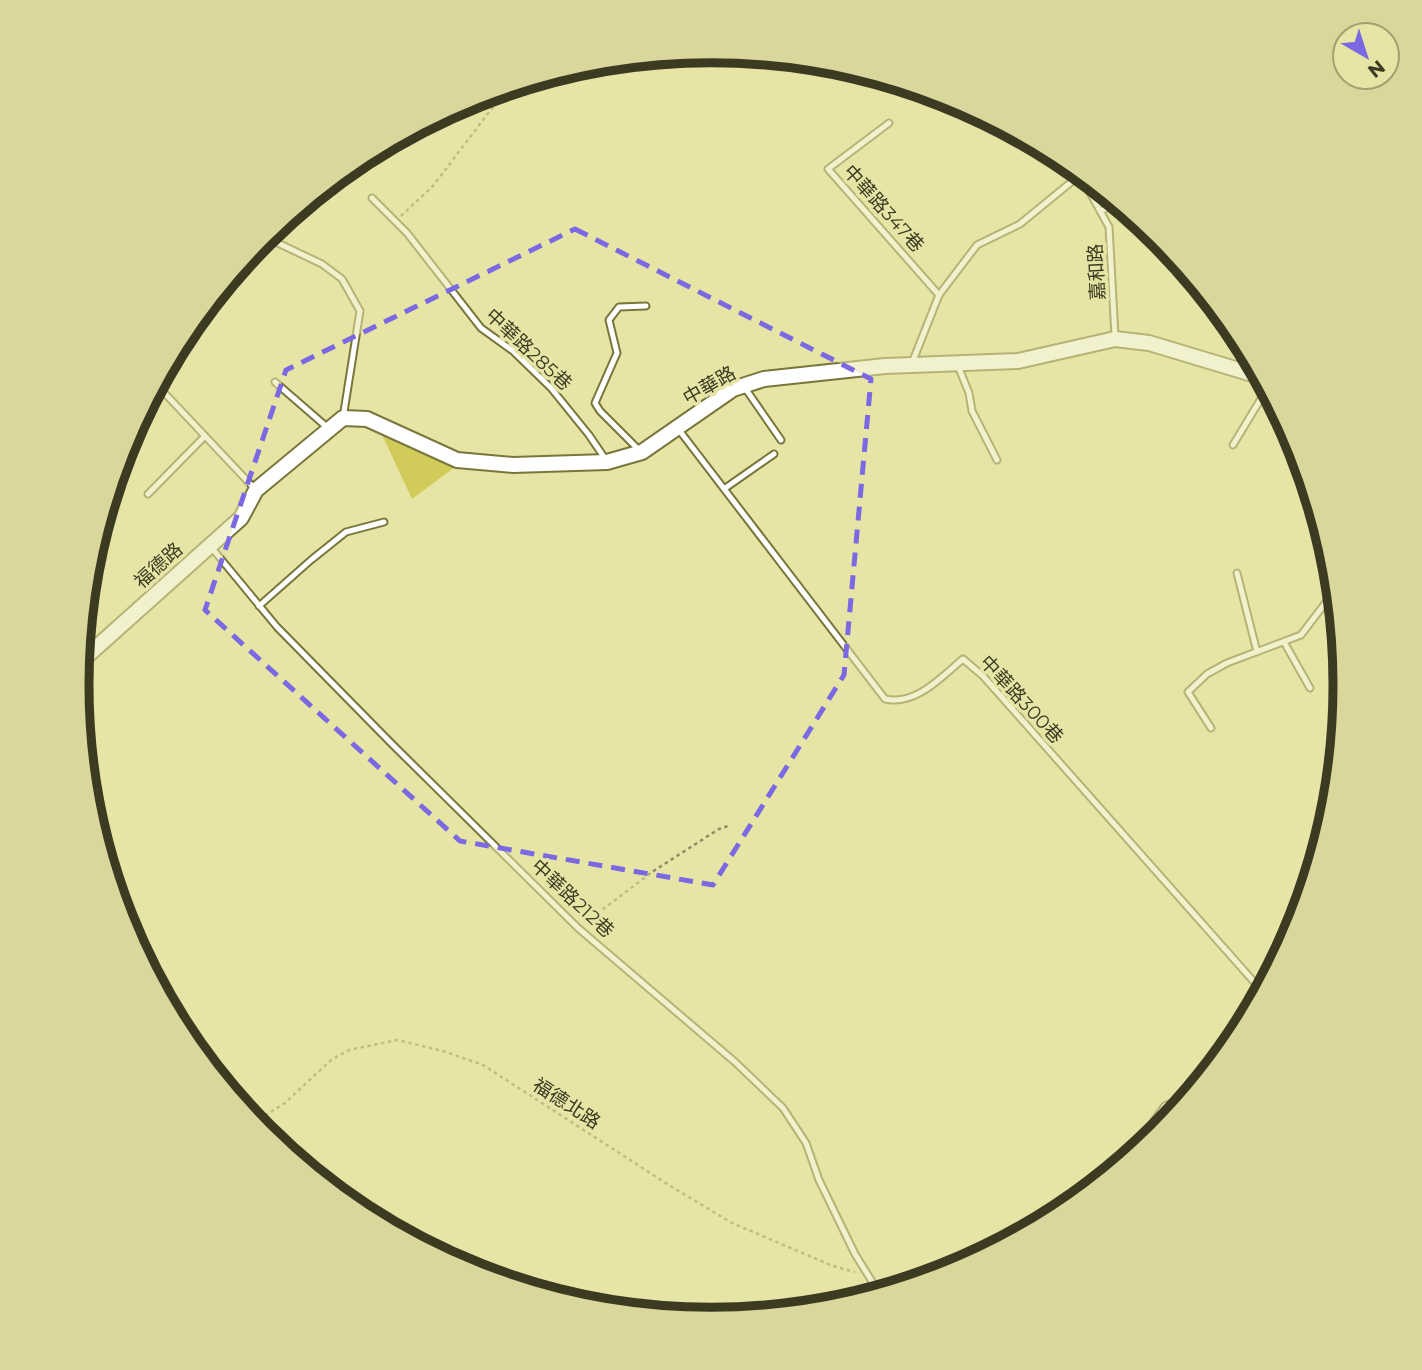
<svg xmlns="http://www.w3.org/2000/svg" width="1422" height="1370" viewBox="0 0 1422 1370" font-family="Montserrat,'Noto Sans TC',sans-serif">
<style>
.green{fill:#d1cb5a}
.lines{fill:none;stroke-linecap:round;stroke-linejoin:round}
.service-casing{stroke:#79763b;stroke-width:9}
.tertiary-casing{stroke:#79763b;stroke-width:18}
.path{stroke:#8e8d62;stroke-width:2.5;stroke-dasharray:3.5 3.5;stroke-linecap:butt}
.service{stroke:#fff;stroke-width:5}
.tertiary{stroke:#fff;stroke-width:14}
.marked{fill:none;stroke:#7b68e3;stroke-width:5;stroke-dasharray:14 9;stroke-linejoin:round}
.labels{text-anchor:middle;stroke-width:7;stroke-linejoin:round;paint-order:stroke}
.street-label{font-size:19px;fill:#3c3b22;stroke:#e7e5a6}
.rim{fill:none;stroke:#3c3b22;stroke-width:9}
</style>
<rect width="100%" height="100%" fill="#e7e5a6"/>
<path class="green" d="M378,426L459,464L412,499Z"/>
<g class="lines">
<g class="service-casing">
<path id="service" d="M889,123L828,169L939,295
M1047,149L1054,157L1065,159
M1077,169L1109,227L1115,336
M372,198L407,233L481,328L513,351L551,388L589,435L606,460
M1101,211L1118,203
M263,236L322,264L342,279L360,311L343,418
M912,363L939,295L977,245L1020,224L1081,174
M958,366L969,393L972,411L997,460
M275,382L328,428
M156,384L255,489
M745,388L781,440
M679,430L885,699C916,706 941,677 963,659L983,676L1263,992
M1233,445L1268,387
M639,450L600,411L595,403L617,353L609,320L619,307L646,306
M724,489L774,454
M148,494L205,436
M211,547L277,627L392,744L578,928L735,1062L783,1108L806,1143L819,1180L855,1254L876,1288L882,1293
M1237,573L1257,652
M1330,596L1338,609
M259,606L311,560L346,532L384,522
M1284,642L1310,688
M1211,728L1188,692L1207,674L1227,663L1301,635L1336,589"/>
</g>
<g class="tertiary-casing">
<path id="tertiary" d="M79,663L241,518L256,490L343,418L367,419L457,460L513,465L607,462L642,452L733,389L764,379L885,366L1018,361L1115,339L1149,343L1262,377
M1137,1152L1168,1109L1184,1104"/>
</g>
<path class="path" d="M401,216L433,186L508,87
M586,922L655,870L719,829L731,825
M253,1123L285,1103L331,1060L349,1050L397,1040L443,1051L483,1065L672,1187L732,1223L833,1266L855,1272"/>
<use href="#service" class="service"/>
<use href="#tertiary" class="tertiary"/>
</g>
<path d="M0 0H1422V1370H0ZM575,229L871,379L844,675L713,885L460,841L205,610L286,370Z" fill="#e7e5a6" fill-opacity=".55" fill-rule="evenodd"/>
<path class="marked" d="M575,229L871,379L844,675L713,885L460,841L205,610L286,370Z"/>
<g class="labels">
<g class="street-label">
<text transform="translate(884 208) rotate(48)" y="7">中華路347巷</text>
<text transform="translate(1096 272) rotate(-93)" y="7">嘉和路</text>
<text transform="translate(529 349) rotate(43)" y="7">中華路285巷</text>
<text transform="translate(709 385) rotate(-30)" y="7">中華路</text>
<text transform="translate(158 565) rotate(-42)" y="7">福德路</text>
<text transform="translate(1022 699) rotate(47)" y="7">中華路300巷</text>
<text transform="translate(573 898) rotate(43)" y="7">中華路212巷</text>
<text transform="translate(567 1103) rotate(33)" y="7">福德北路</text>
</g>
</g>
<path d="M0 0H1422V1370H0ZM89 685a622 622 0 1 1 1244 0a622 622 0 1 1-1244 0Z" fill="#d9d79b" fill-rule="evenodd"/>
<path class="rim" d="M89 685a622 622 0 1 1 1244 0a622 622 0 1 1-1244 0Z"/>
<g transform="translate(1366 56) rotate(141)"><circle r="33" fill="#e7e5a6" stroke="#a3a171" stroke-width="2"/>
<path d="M0-5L12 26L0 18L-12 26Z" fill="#7b68e3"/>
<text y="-10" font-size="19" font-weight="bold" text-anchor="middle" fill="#3c3b22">N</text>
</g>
</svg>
